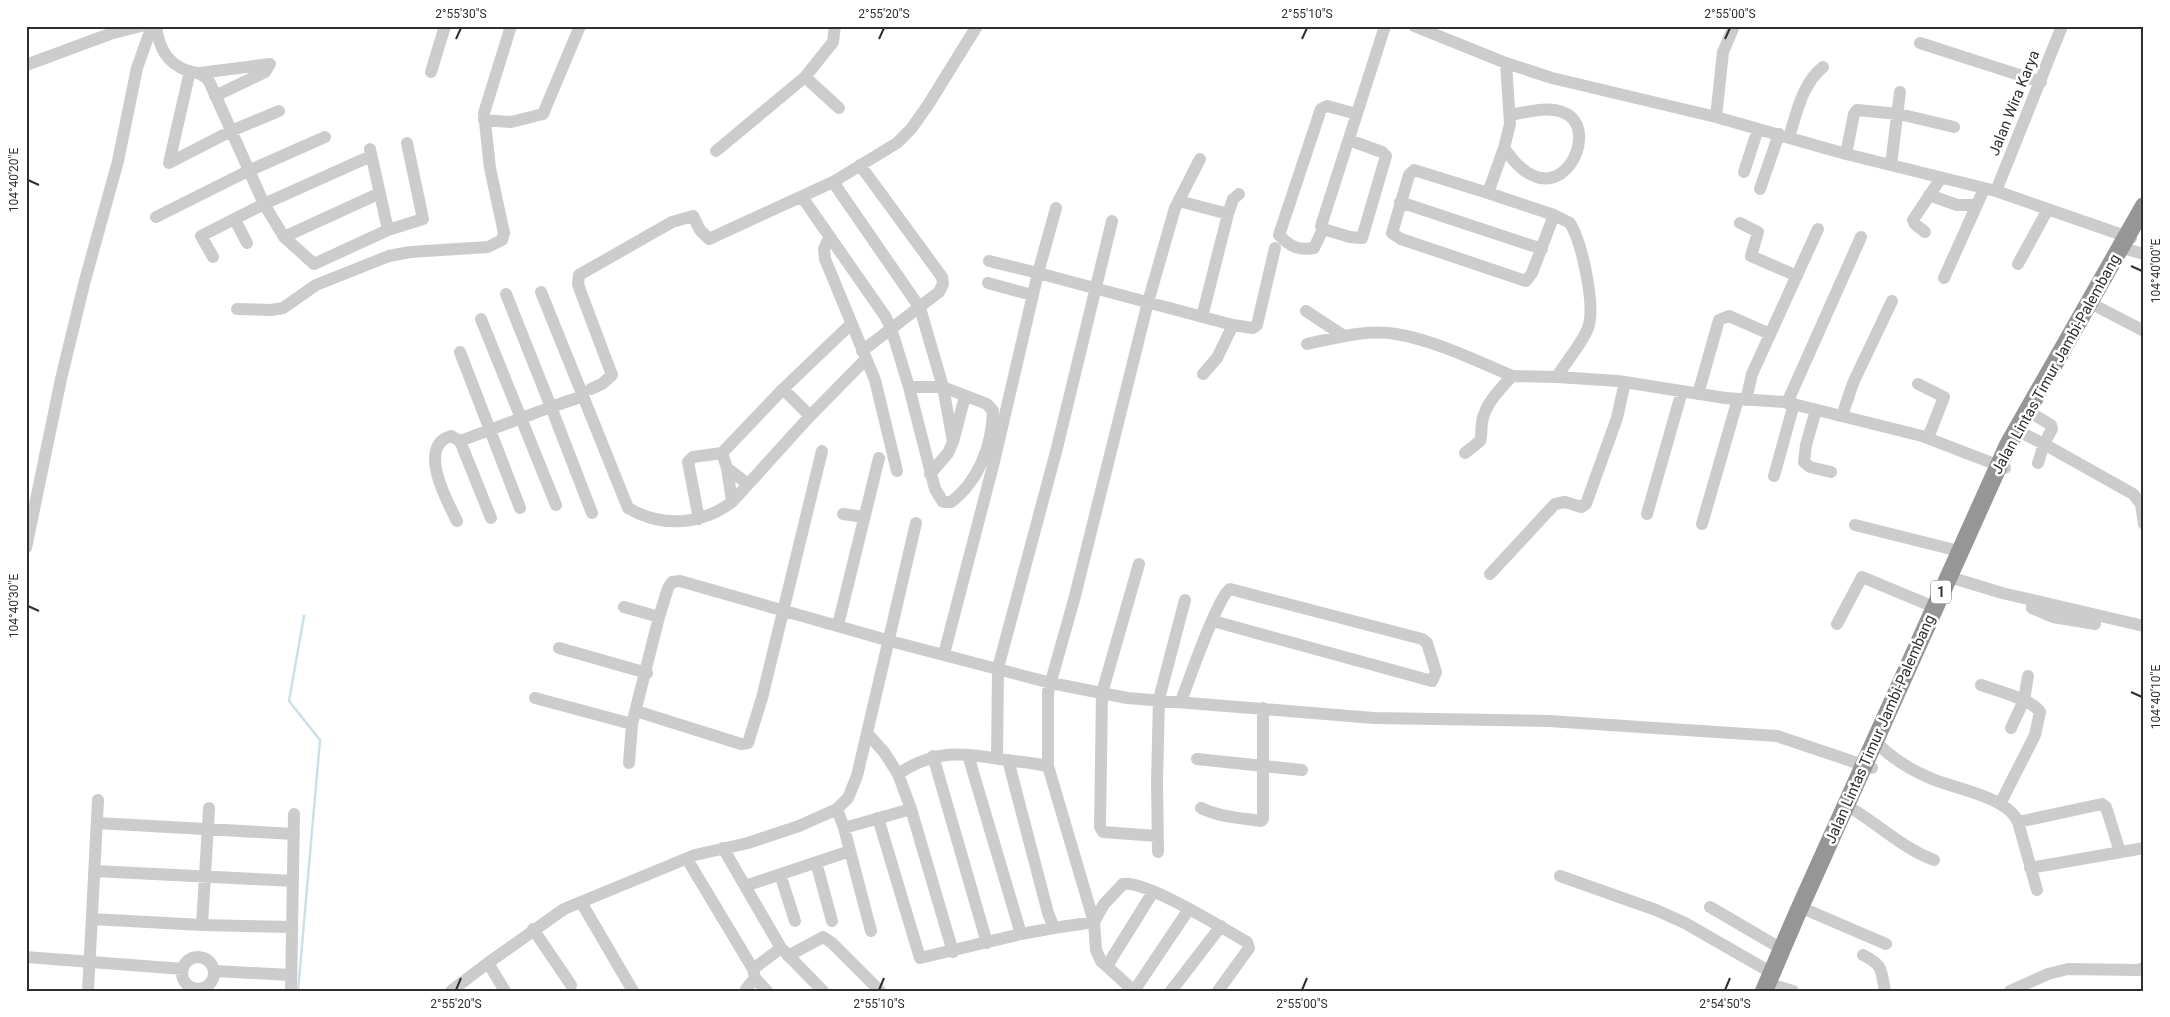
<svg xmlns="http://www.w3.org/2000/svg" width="2170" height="1017" viewBox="0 0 2170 1017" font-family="Roboto,sans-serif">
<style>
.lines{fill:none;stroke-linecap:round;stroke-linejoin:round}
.stream{stroke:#cce0e8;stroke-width:2.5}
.minor{stroke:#ccc;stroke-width:12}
.highway{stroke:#969696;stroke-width:18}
.ticks{fill:none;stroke:#2f2f2f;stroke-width:2}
.labels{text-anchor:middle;stroke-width:5;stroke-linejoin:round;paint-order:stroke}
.shield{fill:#fff;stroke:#6d6d6d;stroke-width:1}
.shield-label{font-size:14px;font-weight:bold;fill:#2f2f2f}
.street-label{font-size:15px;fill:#2f2f2f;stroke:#fff}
.neatline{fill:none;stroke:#2f2f2f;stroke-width:2}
.ticks-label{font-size:12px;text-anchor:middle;fill:#2f2f2f}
</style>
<rect width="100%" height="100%" fill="#fff"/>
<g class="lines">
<path class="stream" d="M298,991L320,740L289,701L304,616"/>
<path class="minor" d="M156,26C159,47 166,63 188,71C197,73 202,73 209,81L264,204L284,237L314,264L388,230L423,219L407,143
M1414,26L1506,63L1552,78L1716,117L1846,154L1996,191L2131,238
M1920,43L2041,82
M1506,63L1510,124L1504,148L1488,193L1554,215L1570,223C1582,243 1596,306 1588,328C1582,344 1566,361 1557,377
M26,65L110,34L141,26
M190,71L169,163L231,131L279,111
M431,72L445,26
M200,73L270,64L265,72L215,96
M805,77L839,108
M1716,117L1723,52L1734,26
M484,120L511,122L543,114L580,26
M1789,137C1797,112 1802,84 1823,67
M1349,140L1382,152L1386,156L1362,238L1350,237L1323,229L1321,226L1385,26
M1504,148C1509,154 1513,161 1519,166C1562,206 1595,138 1571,117C1555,103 1528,112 1511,115
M370,149L388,230
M716,151L805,77L833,42L835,26
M1846,154L1854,114L1857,110L1899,114L1954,127
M860,165L942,277L943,284L939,292L862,351
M1891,165L1900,92
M1744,172L1758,129
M833,182L920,308L943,387L953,442
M1760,189L1779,134
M1996,191L2062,26
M1488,193L1414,170L1409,175L1392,233L1401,239L1526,281L1532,273L1554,215
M1929,195L1957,205H1976
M802,197L885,316L891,328L909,387L935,489L943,502H951C979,481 992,445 993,411L987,404L943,387H909
M1179,201L1228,214
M1400,202L1542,249
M156,217L248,171L325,137
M235,220L247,243
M1740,223L1758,232L1751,256L1797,276
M1323,229L1314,248C1299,251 1289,246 1279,235L1321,109L1327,106L1357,114
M1925,232L1915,224L1913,220L1941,178
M284,237L380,193
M829,238L824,249L825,259L875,380L897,471
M2126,249L2144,254
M213,257L201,236L264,204L371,156
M989,261L1038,273L1056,208
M2018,264L2048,209
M1944,278L1984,189
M988,283L1032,295
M541,292L583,396
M2094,305L2144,331
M237,309L271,310L283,308L316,285L389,256L410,252L488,247L502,240L504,233L490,168L484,113L511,26
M1306,311L1344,336
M1202,317L1228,214L1233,199L1239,194
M481,319L556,505
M1307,344C1335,338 1367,329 1396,334C1434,340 1477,361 1512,376
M460,352L520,508
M1203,374L1217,358L1233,325
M1918,384L1944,397L1928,438
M591,389L602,384L612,375L580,290L578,284L579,275L672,222L693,216L700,230L709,239L833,182L897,143L911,129L928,105L977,26
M783,389L810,416
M1698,394L1719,320L1729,316L1770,334
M1746,400L1752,374L1818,229
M1787,403L1861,237
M1816,410L1806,445L1804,462L1810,467L1831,472
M1842,416L1853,383L1892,301
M2022,433L2044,444L2052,429L2051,425L2033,414
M460,441L491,518
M1465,453L1480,441C1482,435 1481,429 1482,422C1485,404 1500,389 1512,376L1557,377L1618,381L1725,398L1785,402L1922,436L2005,468
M2038,463L2044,444L2133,494L2141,504L2144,524
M727,468L732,502
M930,474L948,453L953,442L965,396
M1774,476L1794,404
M748,484L727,468L722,453L783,389L851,324
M592,513L551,407L583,396L628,508C662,528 701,525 732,502L810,416L866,359
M843,514L864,517
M1647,514L1682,391
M699,519L688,462L693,457L722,453
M457,521C448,503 416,446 451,436L460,441L551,407L506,294
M1702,524L1738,399
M1855,525L1959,551
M26,548L61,379L84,284L118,161L137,68L152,26
M1139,564L1102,693L1100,827L1103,832L1157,836
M1490,574L1555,504L1565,502L1581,507L1586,504L1617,418L1625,382
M1956,579L2002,593L2144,626
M2033,600L2032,608L2053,617L2095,624
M624,607L659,617L668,588L672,582L680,581L890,641L1051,683L1127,698L1374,718L1549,721L1777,736L1872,768
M1837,624L1862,577L1934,607
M838,625L879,458
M559,648L647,673
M944,654L994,462L1038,273L1233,325L1253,328L1257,325L1275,248
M1981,685C1995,690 2032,699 2040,712L2035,735L2000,804
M535,698L632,724
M1181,701C1188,683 1218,596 1230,589L1422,639L1427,643L1436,672L1432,681L1213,621
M636,711L741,744L748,743L762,698L822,451
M2011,728L2024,700L2028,676
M867,733L884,752L898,774L911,809L953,952
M1881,747C1896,761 1911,770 1930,778C1954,789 2007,796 2018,822L2037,890
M968,755L1021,934
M933,756L987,943
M997,758L998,668L1057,448L1112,221
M1197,759L1302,770
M1008,760L1048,913L1054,928L1094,922L1104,904L1123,884C1146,880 1224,929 1247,942L1249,948L1218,991
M629,763L632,724L659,617
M898,774C936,748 963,753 1006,760C1020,762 1034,763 1048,766
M1201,808C1220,817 1241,818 1261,821L1263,819V708
M837,809L844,828L911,809
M1854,810C1883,828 1903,848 1934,860
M878,818L920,958L1021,934L1054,928
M2018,822L2102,804L2106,807L2120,852
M97,823L294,834
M844,828L871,931
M723,848L745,886L850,851
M1158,852L1157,782L1159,699L1185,600
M687,859L753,969L781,948L745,886
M816,862L832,921
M2030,868L2144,848
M95,871L293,881
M780,874L795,921
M1560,876L1656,910L1685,923L1772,973
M581,902L633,991
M1710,907L1782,949
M1189,909L1134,991L1101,961L1096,950L1094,922L1048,766V692L1075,596L1148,302L1175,208L1200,159
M1809,911L1886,944
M92,919L202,925L292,927
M202,925L209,808
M533,929L571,985
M783,950L823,991
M1863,955C1883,965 1881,969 1885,991
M788,956L823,937L832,943L880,991
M182 973a16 16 0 1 1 32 0a16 16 0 1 1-32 0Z
M26,957L183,969
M1107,966L1153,892
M215,971L291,975
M755,978L767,991
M1776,986L1793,991
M88,991L98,800
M291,991L294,814
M451,991L488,963
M505,991L488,963L564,909L695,855L748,843L799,826L837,809L848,798L857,776L916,523
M747,991L746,989L755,978L753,969
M1171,991L1221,926
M2010,991L2048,974L2068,969L2138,970L2144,968"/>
<path class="highway" d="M1764,991L1797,914L2008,445L2144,206"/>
</g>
<path class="ticks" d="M456,39L461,28M879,39L884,28M1302,39L1307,28M1725,39L1730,28M28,180L39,185M2131,266L2142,271M28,606L39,611M2131,692L2142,697M456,990L461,978M879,990L884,978M1302,990L1307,978M1725,990L1730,978"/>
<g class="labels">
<rect class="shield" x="1931" y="580.5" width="20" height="23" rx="4"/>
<g class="shield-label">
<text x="1941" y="597">1</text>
</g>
<g class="street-label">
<text transform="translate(2014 103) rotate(-68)" y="5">Jalan Wira Karya</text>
<text transform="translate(2056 364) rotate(-61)" y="5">Jalan Lintas Timur Jambi-Palembang</text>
<text transform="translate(1880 729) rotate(-66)" y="5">Jalan Lintas Timur Jambi-Palembang</text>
</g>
</g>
<rect width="2170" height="1017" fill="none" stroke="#ffffff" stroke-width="55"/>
<rect x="28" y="28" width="2114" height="962" class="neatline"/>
<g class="ticks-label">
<text x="461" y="18">2°55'30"S</text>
<text x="884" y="18">2°55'20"S</text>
<text x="1307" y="18">2°55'10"S</text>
<text x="1730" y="18">2°55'00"S</text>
<text transform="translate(14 180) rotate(-90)" y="4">104°40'20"E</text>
<text transform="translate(2156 271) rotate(-90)" y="4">104°40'00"E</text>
<text transform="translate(14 606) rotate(-90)" y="4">104°40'30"E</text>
<text transform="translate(2156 697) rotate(-90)" y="4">104°40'10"E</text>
<text x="456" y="1008">2°55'20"S</text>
<text x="879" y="1008">2°55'10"S</text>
<text x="1302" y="1008">2°55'00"S</text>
<text x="1725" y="1008">2°54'50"S</text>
</g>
</svg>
